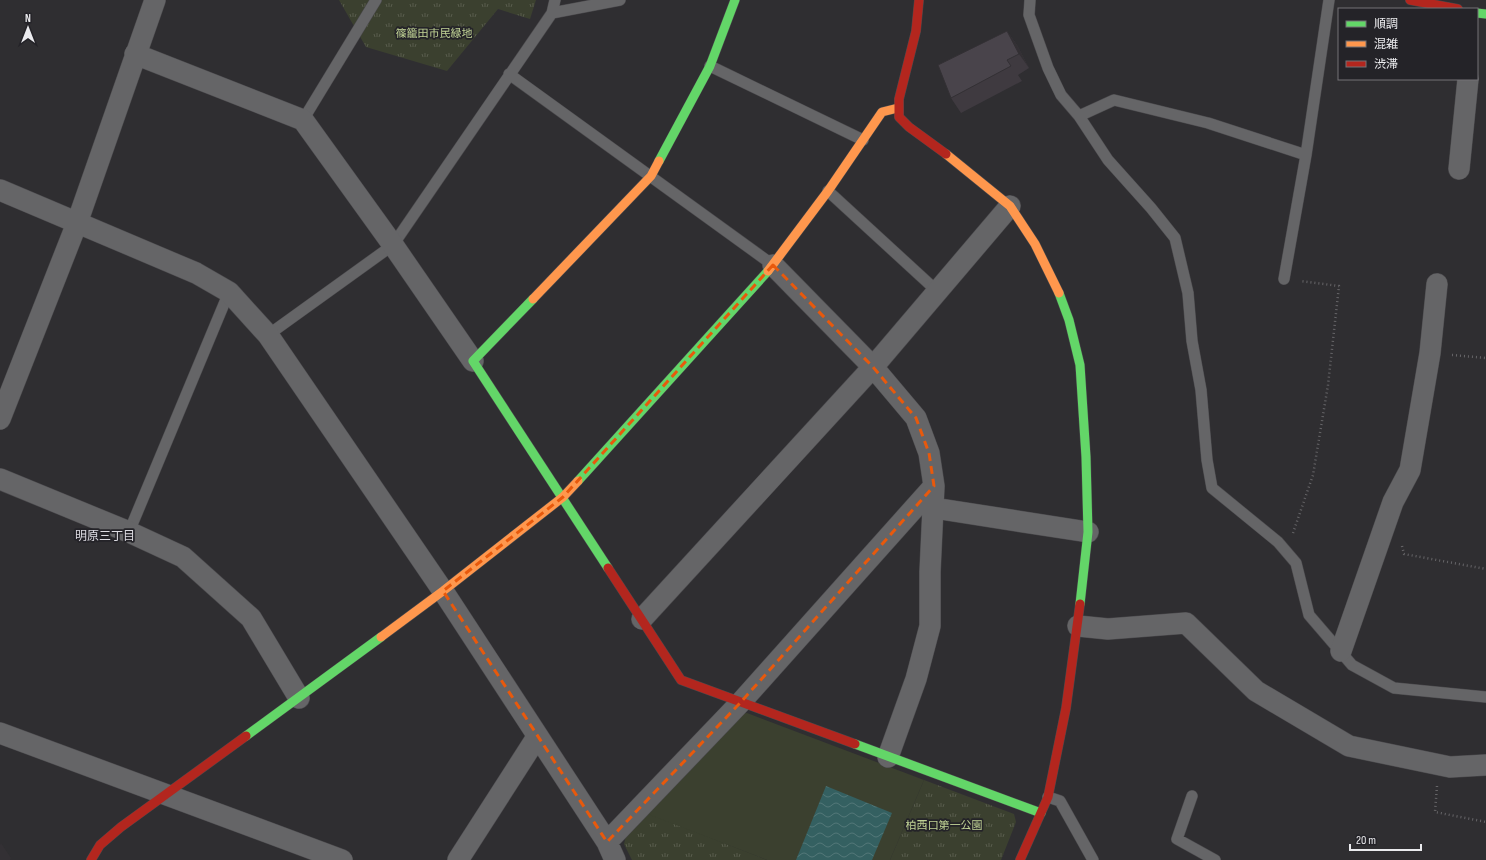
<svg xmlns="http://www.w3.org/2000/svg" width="1486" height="860" viewBox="0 0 1486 860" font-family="'Sofia Sans Condensed','Noto Sans JP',sans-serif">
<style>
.park{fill:url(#park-tufts)}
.garden{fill:#3b402f}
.water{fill:url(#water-waves)}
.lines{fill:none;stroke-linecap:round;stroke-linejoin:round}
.lane-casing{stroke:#4a494c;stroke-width:12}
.street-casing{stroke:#4a494c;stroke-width:22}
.fast-casing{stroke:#4a494c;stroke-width:10}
.slow-casing{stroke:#4a494c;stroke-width:10}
.jam-casing{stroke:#4a494c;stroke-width:10}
.path{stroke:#666568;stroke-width:2.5;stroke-dasharray:1 3;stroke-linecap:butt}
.lane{stroke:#656567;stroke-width:11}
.street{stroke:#656567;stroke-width:21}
.fast{stroke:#63d668;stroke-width:9}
.slow{stroke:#ff974d;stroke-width:9}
.jam{stroke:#b3261e;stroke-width:9}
.wall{fill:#3f3a40}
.shaded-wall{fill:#333034}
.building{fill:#49444b;stroke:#333034}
.marked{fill:none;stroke:#e8590c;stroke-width:3;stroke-dasharray:8 5;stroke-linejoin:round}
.labels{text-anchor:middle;stroke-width:3.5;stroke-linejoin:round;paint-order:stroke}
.park-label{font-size:11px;fill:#c1d395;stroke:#242328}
.neighbourhood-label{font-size:12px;fill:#dedde3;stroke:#242328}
</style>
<defs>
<pattern id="park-tufts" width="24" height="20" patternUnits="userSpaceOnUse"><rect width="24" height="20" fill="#3b402f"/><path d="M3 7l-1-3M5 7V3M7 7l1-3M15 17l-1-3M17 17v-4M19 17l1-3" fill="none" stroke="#585c4d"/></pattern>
<pattern id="water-waves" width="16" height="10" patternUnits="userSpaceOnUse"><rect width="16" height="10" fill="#346061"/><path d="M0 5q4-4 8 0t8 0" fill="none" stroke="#527778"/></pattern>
</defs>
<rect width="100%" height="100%" fill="#2f2e31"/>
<path class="park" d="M339,0H536L530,19L498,9L447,71L366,47Z
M924,780L1014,814L1016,822L1001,860H890Z
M645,812L767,860H632L624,844L627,832Z"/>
<path class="garden" d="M747,713L924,780L890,860H767L645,813L738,714Z"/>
<path class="water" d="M826,786L892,813L872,860H796Z"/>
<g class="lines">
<g class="lane-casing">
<path id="lane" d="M1030,0L1029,15L1048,68L1061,95L1079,116L1108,160L1151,208L1175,238L1188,293L1192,341L1201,390L1207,460L1212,488L1278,542L1296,563L1309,615L1352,665L1394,688L1486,697
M552,13L620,0
M710,66L863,140
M509,74L773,265
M1079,116L1114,100L1208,123L1306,155
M303,120L376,0
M828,191L938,292
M1284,279L1306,155L1329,0
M268,335L393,245L552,13L555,0
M129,532L229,292
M1192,796L1177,839L1215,860
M1048,797L1060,801L1093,860"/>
</g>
<g class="street-casing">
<path id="street" d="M135,54L303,120L393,245L473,361
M1459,169L1468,79
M0,190L196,273L229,292L268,335L443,591L607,842L615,860
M773,265L873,367L916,418L929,453L934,486L930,572V626L916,679L888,757
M0,419L77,223L155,0
M0,479L129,532L183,557L251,618L299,698
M934,508L1088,532
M642,619L873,367L1010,206
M1078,626L1108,629L1186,623L1256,691L1349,746L1450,767L1486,765
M1341,651L1393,502L1410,470L1430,353L1437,284
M0,733L342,860
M607,842L741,702L934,486
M458,860L537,737"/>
</g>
<g class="fast-casing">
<path id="fast" d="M1477,13L1486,14
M659,161L710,66L735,0
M1059,293L1069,320L1080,365L1086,457L1088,532L1080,604
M533,299L473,361L608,568
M578,481L768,271
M246,736L381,637
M855,744L1041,813"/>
</g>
<g class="slow-casing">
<path id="slow" d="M946,154L1010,206L1035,244L1059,293
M768,271L828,191L882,112L898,108
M533,299L651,176L659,161
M381,637L443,591L563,497L578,481"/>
</g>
<g class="jam-casing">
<path id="jam" d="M919,0L916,31L899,99V117L909,127L946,154
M1410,0L1458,9
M608,568L681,680L855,744
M91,860L100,845L121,827L246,736
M1020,860L1048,797L1066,708L1080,604"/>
</g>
<path class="path" d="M1452,355L1486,358
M1293,533L1313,475L1328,385L1339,286L1300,281
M1402,546L1404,554L1486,569
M1437,786L1435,812L1486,822"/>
<use href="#lane" class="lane"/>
<use href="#street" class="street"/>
<use href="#fast" class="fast"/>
<use href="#slow" class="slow"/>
<use href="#jam" class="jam"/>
</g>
<path class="wall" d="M1007,31L1017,45L1029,68L1018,75L1022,81L961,113L951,98Z"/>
<path class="shaded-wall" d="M1007,31L1017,45L1029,68L1019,54Z
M1,843L11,858L10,860H0V845Z"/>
<path class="building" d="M1007,31L1019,54L1007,60L1011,66L951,98L938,65Z"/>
<path class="marked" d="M773,265L873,367L916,418L929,453L934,486L741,702L607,842L443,591L563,497Z"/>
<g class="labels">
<g class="park-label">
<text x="434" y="37">篠籠田市民緑地</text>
<text x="944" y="829">柏西口第一公園</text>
</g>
<g class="neighbourhood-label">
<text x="105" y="540">明原三丁目</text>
</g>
</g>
<rect x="1338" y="8" width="140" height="72" fill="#242328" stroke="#747377"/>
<rect x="1346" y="21" width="20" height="6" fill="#63d668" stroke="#747377"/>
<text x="1374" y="28" font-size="12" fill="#ebebee">順調</text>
<rect x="1346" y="41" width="20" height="6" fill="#ff974d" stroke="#747377"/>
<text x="1374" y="48" font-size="12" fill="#ebebee">混雑</text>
<rect x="1346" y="61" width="20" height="6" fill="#b3261e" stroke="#747377"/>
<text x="1374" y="68" font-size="12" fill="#ebebee">渋滞</text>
<g transform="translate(28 28)" stroke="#242328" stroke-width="3" paint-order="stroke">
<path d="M0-3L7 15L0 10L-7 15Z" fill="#ebebee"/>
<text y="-6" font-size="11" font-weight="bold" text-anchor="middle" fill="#ebebee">N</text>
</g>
<path d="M1350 844v6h71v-6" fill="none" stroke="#ebebee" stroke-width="2"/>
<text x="1356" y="844" font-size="12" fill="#ebebee" stroke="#242328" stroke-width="3" paint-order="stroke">20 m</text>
</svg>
